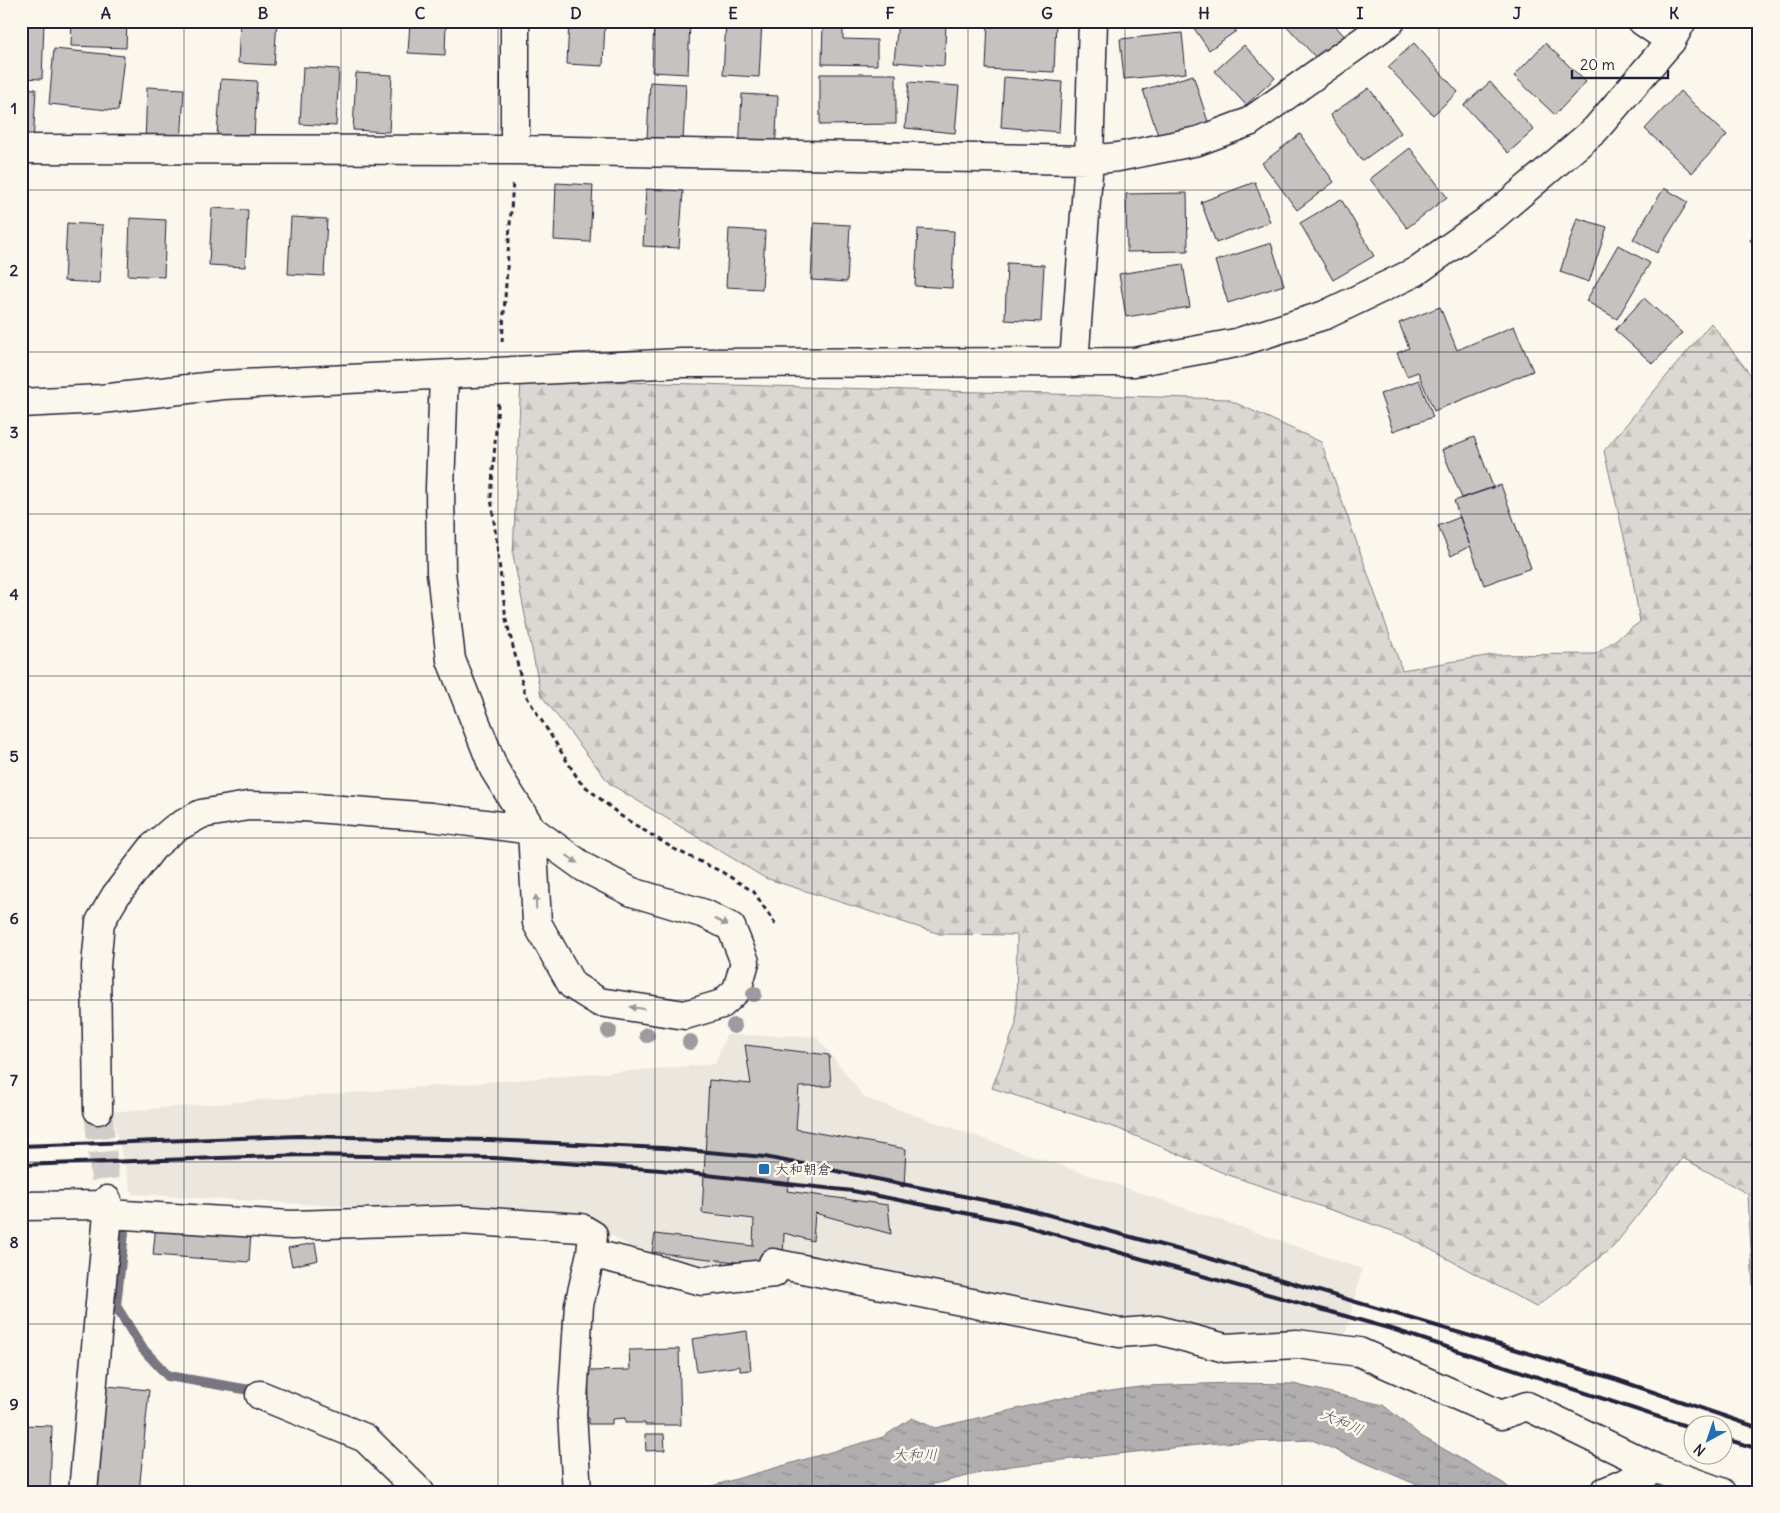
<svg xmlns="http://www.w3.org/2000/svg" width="1780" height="1513" viewBox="0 0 1780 1513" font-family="Delius,'Klee One',sans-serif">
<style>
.built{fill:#ebe7df}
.forest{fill:url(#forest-firs);stroke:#7e7d87}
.water{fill:url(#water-ripples);stroke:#787681}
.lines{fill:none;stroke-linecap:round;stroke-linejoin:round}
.stream{stroke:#787681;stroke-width:10}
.building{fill:#c6c2c0;stroke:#22223b}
.minor-tunnel{stroke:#d0ccc9;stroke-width:28;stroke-dasharray:28 14;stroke-linecap:butt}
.minor-casing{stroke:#22223b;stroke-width:31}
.tertiary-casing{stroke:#22223b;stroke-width:31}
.path{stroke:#22223b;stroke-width:3;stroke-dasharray:5 4;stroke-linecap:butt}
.minor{stroke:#fbf7ec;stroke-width:28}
.tertiary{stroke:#fbf7ec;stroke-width:28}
.rail{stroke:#22223b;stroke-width:4}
.tree{fill:#9d9ba0}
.oneway{fill:#99979c}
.grid{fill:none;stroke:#22223b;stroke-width:1;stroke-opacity:0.55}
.poi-dot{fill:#1f6fb2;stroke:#fbf7ec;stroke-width:2}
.labels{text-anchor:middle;stroke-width:5;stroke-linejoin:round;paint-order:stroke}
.poi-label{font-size:14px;fill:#22223b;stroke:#fbf7ec;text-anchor:start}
.water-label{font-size:15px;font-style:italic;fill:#545364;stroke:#fbf7ec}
.neatline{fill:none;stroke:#22223b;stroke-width:2}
.grid-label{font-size:16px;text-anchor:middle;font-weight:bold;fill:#22223b}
</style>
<defs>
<pattern id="forest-firs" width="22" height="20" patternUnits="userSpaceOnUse" patternTransform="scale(1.25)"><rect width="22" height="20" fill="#dbd8d3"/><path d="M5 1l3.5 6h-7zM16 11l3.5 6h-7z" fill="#bcb9b6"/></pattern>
<pattern id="water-ripples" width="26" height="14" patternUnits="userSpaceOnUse" patternTransform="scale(1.25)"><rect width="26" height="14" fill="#b1aeb0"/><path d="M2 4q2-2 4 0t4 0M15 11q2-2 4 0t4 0" fill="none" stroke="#908d90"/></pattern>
</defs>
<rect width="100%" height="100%" fill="#fbf7ec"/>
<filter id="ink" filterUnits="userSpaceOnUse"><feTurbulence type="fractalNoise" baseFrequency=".02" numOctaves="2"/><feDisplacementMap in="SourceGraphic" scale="10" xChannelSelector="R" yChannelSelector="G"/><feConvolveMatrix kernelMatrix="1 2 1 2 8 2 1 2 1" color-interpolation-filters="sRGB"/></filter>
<g filter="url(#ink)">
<path class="built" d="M726,1035L816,1036L865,1098L1362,1269L1344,1339L1293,1328L1233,1339L1116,1325L798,1259L791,1288L631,1247L585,1220L132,1194L111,1112L715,1064Z"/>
<path class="forest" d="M1711,323L1759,386V1288L1753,1285L1748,1194L1683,1158L1613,1247L1536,1307L1404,1235L1226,1174L1119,1129L992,1088L1016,1024L1017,935L940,934L765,878L610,784L541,695L513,555L521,379L1227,399L1321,442L1402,670L1492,655L1596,654L1640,622L1629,558L1604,451Z"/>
<path class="water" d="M1231,1383L1293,1384L1383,1405L1421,1436L1503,1483L1514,1492H1434L1312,1440L1216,1443L1010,1466L900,1492H691L883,1437L912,1418L935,1428L1067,1397L1147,1386Z"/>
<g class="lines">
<path class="stream" d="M124,1233L116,1306L142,1348L168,1376L250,1390"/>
</g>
<path class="building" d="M21,21L44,22L42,79L21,78Z
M72,21H127L126,48L71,46Z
M240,21H277L274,65L238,63Z
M410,21H446L445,55L408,53Z
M569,21H605L603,66L567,64Z
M654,21H690L688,74L652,72Z
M726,21H762L759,77L723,75Z
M823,21H843V39L877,40V65L822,64Z
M898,21L946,25L944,66L894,62Z
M988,21H1056L1054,72L986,69Z
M1189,21H1229L1236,31L1209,50Z
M1282,21H1331L1347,39L1321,63Z
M1182,33L1186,73L1124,79L1120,39Z
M1414,43L1458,92L1433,115L1388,67Z
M1545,43L1586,82L1555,115L1514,76Z
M1244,45L1275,78L1246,105L1215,71Z
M54,49L124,56L118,111L49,104Z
M303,67L339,69L336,126L300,124Z
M356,73L392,75L389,132L353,130Z
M820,74H896V124L820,125Z
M1193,75L1210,128L1161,144L1143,90Z
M1004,77L1062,82L1059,132L1001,127Z
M221,79L257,81L254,138L217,136Z
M650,82L686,84L683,141L647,139Z
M909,82L959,86L955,133L905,128Z
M1490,82L1534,130L1508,153L1464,105Z
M147,87L184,89L181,146L145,145Z
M21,88L36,89L33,146H21Z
M1369,88L1401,133L1362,161L1330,115Z
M1680,91L1727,135L1692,173L1645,129Z
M742,94L778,96L775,153L739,152Z
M1300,134L1334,182L1297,210L1262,163Z
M1410,148L1447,197L1407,228L1370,179Z
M1255,182L1270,222L1216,243L1201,202Z
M556,183L593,185L590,242L554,240Z
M1664,188L1688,202L1657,253L1633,239Z
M646,189L683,191L679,248L643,246Z
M1187,193L1188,251L1127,252L1126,194Z
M1341,199L1374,256L1333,280L1300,223Z
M212,208L248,210L245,267L209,265Z
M291,217L327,219L324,276L288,274Z
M130,218L166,220L164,277L128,275Z
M1577,218L1607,227L1589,282L1560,272Z
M67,223L103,225L100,283L64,281Z
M814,223L850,225L847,282L811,280Z
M729,229L765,231L762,289L726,287Z
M918,229L954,231L952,288L915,286Z
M1759,234V252L1750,240Z
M1271,243L1284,285L1228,303L1215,261Z
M1618,245L1650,263L1617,319L1586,301Z
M1007,263L1044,265L1041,322L1005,320Z
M1183,264L1190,307L1126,317L1119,274Z
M1644,298L1682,333L1653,364L1615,330Z
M1440,307L1457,350L1514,326L1533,371L1434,411L1418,372L1407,376L1397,353L1409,348L1399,323Z
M1419,380L1433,417L1393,431L1380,394Z
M1474,437L1493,487L1462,498L1442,450Z
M1501,485L1531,568L1484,585L1454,501Z
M1460,517L1470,546L1451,556L1438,526Z
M745,1045L829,1055L831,1086L799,1087L796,1129L906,1149L904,1187L793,1160L787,1191L888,1205L891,1234L815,1213L813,1241L784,1233L783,1259L768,1266L652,1252L655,1234L753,1246L754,1219L702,1213L709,1080L751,1084Z
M156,1224L251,1231L249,1262L153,1255Z
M315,1243L318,1260L292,1266L288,1248Z
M747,1331L751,1370L740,1371V1366L697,1372L692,1339Z
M679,1349L681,1425H645V1423H625V1418L612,1419V1424H589V1418H585L584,1396L589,1395L588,1371L630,1370L629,1350Z
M107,1386L149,1390L139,1492H97Z
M21,1425L52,1426L50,1491H21Z
M645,1434H664L665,1450L646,1451Z"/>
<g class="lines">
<path class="minor-tunnel" d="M98,1110L107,1200"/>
<g class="minor-casing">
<path id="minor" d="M515,21V150
M1642,21L1671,41
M21,149L515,150L1089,160L1118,157L1198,141L1249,122L1391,21
M1074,363L1089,160L1093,21
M21,1206L106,1205
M108,1214L291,1225L461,1220L581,1228L593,1235L591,1253L579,1305L572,1414L577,1492
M591,1253L702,1281L774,1273L773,1263L1120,1333L1158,1330L1225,1348L1297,1344L1359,1352L1501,1415L1527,1406L1657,1469
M260,1395L365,1438L420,1492
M83,1492L108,1214L107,1200
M1604,1492L1657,1469L1721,1492"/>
</g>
<g class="tertiary-casing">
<path id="tertiary" d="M444,375L440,488L441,572L451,660L494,769L532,830L585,868L632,892L705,914L731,927L745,962L737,990L722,1004L685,1015L599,1002L572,985L537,923L532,830
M21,403L101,399L223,385L682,363L1134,362L1236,343L1325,315L1415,272L1494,216L1595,130L1671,41L1682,21
M98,1110L96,966L100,922L116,895L153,847L174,829L201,814L248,806L303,807L431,817L532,830"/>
</g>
<path class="path" d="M502,342L513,181
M498,403L491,497L506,619L525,694L580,782L621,816L674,849L722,872L754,892L777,927"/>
<use href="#minor" class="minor"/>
<use href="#tertiary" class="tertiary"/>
<path class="rail" d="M21,1146L300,1136L490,1140L663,1148L765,1157L1019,1207L1191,1253L1615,1379L1759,1428
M21,1165L303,1155L494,1158L661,1170L853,1191L1015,1223L1185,1271L1395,1330L1692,1428
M1722,1438L1759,1449"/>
</g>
<g class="tree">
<circle cx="754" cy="994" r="8"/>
<circle cx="734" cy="1026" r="8"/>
<circle cx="609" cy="1031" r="8"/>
<circle cx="647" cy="1035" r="8"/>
<circle cx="690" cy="1042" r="8"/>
</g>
<defs><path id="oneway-solid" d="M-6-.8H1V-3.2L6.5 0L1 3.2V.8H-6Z" transform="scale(1.25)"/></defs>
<g class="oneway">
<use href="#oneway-solid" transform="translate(572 859) rotate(36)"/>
<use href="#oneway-solid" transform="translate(536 902) rotate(-92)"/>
<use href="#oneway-solid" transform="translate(721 922) rotate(26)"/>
<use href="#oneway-solid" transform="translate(637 1008) rotate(-172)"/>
</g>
</g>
<path class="grid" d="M184,21V1492M341,21V1492M498,21V1492M655,21V1492M812,21V1492M968,21V1492M1125,21V1492M1282,21V1492M1439,21V1492M1596,21V1492M21,190H1759M21,352H1759M21,514H1759M21,676H1759M21,838H1759M21,1000H1759M21,1162H1759M21,1324H1759"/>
<rect class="poi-dot" x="758" y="1163" width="12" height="12" rx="2.5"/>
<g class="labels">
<g class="poi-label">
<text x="775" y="1174">大和朝倉</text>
</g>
<g class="water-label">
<text transform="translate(1342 1422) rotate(24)" y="5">大和川</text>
<text x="915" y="1460">大和川</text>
</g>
</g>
<rect width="1780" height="1513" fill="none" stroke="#fbf7ec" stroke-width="55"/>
<g transform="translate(1708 1440) rotate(220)"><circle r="24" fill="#fbf7ec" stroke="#a4a2a5"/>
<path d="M0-4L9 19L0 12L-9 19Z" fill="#1f6fb2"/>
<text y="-8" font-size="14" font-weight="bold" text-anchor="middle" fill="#22223b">N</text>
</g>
<path d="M1572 70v8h96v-8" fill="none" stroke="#22223b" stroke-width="2.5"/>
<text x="1580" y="70" font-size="15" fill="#22223b" stroke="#fbf7ec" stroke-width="4" paint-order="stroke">20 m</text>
<rect x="28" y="28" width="1724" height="1458" class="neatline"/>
<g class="grid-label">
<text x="106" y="19">A</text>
<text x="263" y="19">B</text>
<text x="420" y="19">C</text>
<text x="576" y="19">D</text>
<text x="733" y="19">E</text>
<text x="890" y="19">F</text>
<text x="1047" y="19">G</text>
<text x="1204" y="19">H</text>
<text x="1360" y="19">I</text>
<text x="1517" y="19">J</text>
<text x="1674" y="19">K</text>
<text x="14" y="114">1</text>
<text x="14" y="276">2</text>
<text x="14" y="438">3</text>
<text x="14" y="600">4</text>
<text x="14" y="762">5</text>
<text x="14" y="924">6</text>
<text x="14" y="1086">7</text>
<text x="14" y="1248">8</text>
<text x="14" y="1410">9</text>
</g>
</svg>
